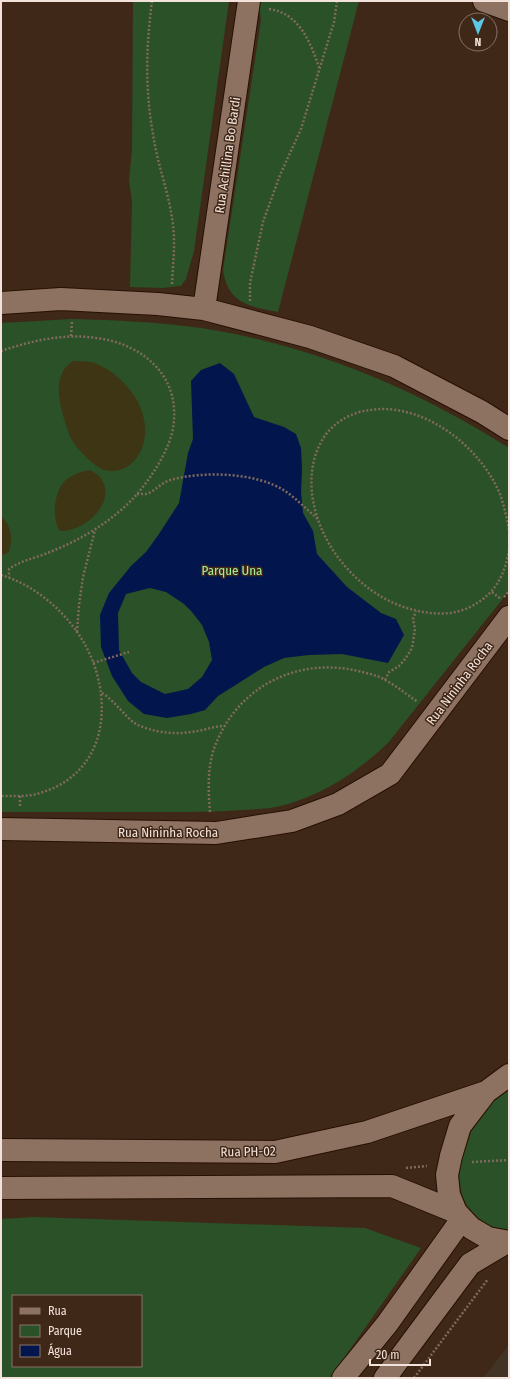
<svg xmlns="http://www.w3.org/2000/svg" width="510" height="1379" viewBox="0 0 510 1379" font-family="'Fira Sans Condensed',sans-serif">
<style>
.commercial{fill:#413325}
.green{fill:#2a5127;fill-rule:evenodd}
.sand{fill:#3e3515}
.water{fill:#02164d;fill-rule:evenodd}
.lines{fill:none;stroke-linecap:round;stroke-linejoin:round}
.minor-casing{stroke:#261003;stroke-width:24}
.path{stroke:#806a5d;stroke-width:2.5;stroke-dasharray:2 2;stroke-linecap:butt}
.minor{stroke:#8e7261;stroke-width:22}
.labels{text-anchor:middle;stroke-width:3;stroke-linejoin:round;paint-order:stroke}
.street-label{font-size:13px;fill:#f3e2d9;stroke:#402819}
.park-label{font-size:13px;fill:#a2ee9a;stroke:#402819}
</style>
<rect width="100%" height="100%" fill="#402819"/>
<path class="commercial" d="M509,1345V1378H483Z"/>
<path class="green" d="M133,1H229L194,251L186,279L181,286L162,288L130,287L132,202L129,180L132,149Z
M260,1H359L278,312C249,306 228,304 223,270L261,20L259,5Z
M72,319C115,320 159,322 201,328C312,345 415,388 509,448V591L388,743C358,771 328,792 288,804C273,809 257,809 241,810C217,812 194,812 171,812C114,812 58,812 1,812V323Z
M509,1090V1230H508L493,1227L478,1218L467,1206L461,1192L459,1175L462,1159L471,1132L494,1101Z
M33,1217L365,1228L421,1248L330,1378H1V1219ZM13,1296H141V1366H13Z"/>
<path class="sand" d="M73,361C81,361 90,361 97,364C127,377 153,412 143,445C140,455 134,463 125,468C119,471 111,472 104,470C95,467 78,450 73,442C69,436 67,428 65,422C59,402 52,374 73,361Z
M90,470C93,472 98,474 100,477C119,502 84,532 60,531C51,518 54,489 67,479C74,474 82,471 90,470Z
M1,516C12,527 13,538 9,552L1,556Z"/>
<path class="water" d="M220,363L234,374L254,417L284,427L296,434L301,448L302,469L301,492L303,513L313,531L317,554L347,587L381,613L396,619L404,635L388,663L342,654L309,655L284,658L264,667L234,686L218,696L205,710L191,714L167,718L144,714L128,701L112,676L101,647L100,615L109,593L131,566L146,552L159,534L179,503L188,453L193,439L191,381L201,370ZM150,588L166,592L184,604L192,612L202,625L209,642L212,660L202,677L188,689L165,694L141,682L132,673L119,650L118,613L126,594Z"/>
<g class="lines">
<g class="minor-casing">
<path id="minor" d="M484,1L509,10
M1,303L61,299L158,304L204,309L310,337L394,366L482,412L509,429
M204,309L249,1
M1,829L216,833L292,821L338,804L390,774L509,617
M509,1075L486,1092L460,1126L451,1156L447,1175L449,1195L456,1212L471,1228L488,1238L509,1242
M1,1150L275,1152L367,1132L486,1092
M1,1188L392,1186L456,1212
M343,1378L387,1324L462,1219
M385,1378L470,1264L507,1242"/>
</g>
<path class="path" d="M152,1C146,46 145,90 153,134C157,163 168,190 172,218C176,240 173,262 172,284
M269,9C300,13 311,44 320,70
M250,301V283L263,222L280,175L301,129L334,22L337,1
M71,336L72,321
M1,351C31,341 64,333 96,338C146,344 184,380 172,433C166,455 152,476 138,493C114,521 79,541 45,554C32,559 20,561 9,569V577
M137,494C140,494 143,494 146,494C154,492 161,483 170,480C203,471 256,472 285,491C297,499 307,510 318,519
M509,530C507,518 504,506 500,494C480,446 423,402 370,410C352,412 334,422 324,437C313,454 310,474 312,493C318,550 368,604 424,612C440,615 457,614 472,606C495,594 505,575 509,550
M1,575C45,588 85,629 97,674C111,725 95,777 40,793C28,797 14,796 1,796
M492,592L501,599
M504,597L509,591
M77,632L79,605L83,577L95,530
M93,663L129,652
M385,680L389,672L399,666L406,658L412,648L415,629L413,619L416,611
M102,693C115,701 125,717 136,724C152,732 173,735 191,732C203,731 213,726 225,726
M20,796V808
M210,812C208,788 207,763 217,741C242,683 302,656 362,672C370,674 379,676 385,680C397,686 407,695 418,702
M472,1162L509,1160
M406,1168L427,1166
M414,1378L488,1279"/>
<use href="#minor" class="minor"/>
</g>
<g class="labels">
<g class="street-label">
<text transform="translate(227 155) rotate(-82)" y="5">Rua Achillina Bo Bardi</text>
<text transform="translate(459 683) rotate(-53)" y="5">Rua Nininha Rocha</text>
<text x="168" y="837">Rua Nininha Rocha</text>
<text transform="translate(248 1151) rotate(-1)" y="5">Rua PH-02</text>
</g>
<g class="park-label">
<text x="232" y="575">Parque Una</text>
</g>
</g>
<rect width="510" height="1379" fill="none" stroke="#f3e2d9" stroke-width="4"/>
<rect x="12" y="1295" width="130" height="72" fill="#402819" stroke="#887266"/>
<rect x="20" y="1308" width="20" height="6" fill="#8e7261" stroke="#887266"/>
<text x="48" y="1315" font-size="12" fill="#f3e2d9">Rua</text>
<rect x="20" y="1325" width="20" height="12" fill="#2a5127" stroke="#887266"/>
<text x="48" y="1335" font-size="12" fill="#f3e2d9">Parque</text>
<rect x="20" y="1345" width="20" height="12" fill="#02164d" stroke="#887266"/>
<text x="48" y="1355" font-size="12" fill="#f3e2d9">Água</text>
<g transform="translate(478 32) rotate(180)"><circle r="19" fill="#402819" stroke="#887266"/>
<path d="M0-3L7 15L0 10L-7 15Z" fill="#5bc8e7"/>
<text y="-6" font-size="11" font-weight="bold" text-anchor="middle" fill="#f3e2d9">N</text>
</g>
<path d="M370 1359v6h60v-6" fill="none" stroke="#f3e2d9" stroke-width="2"/>
<text x="376" y="1359" font-size="12" fill="#f3e2d9" stroke="#402819" stroke-width="3" paint-order="stroke">20 m</text>
</svg>
